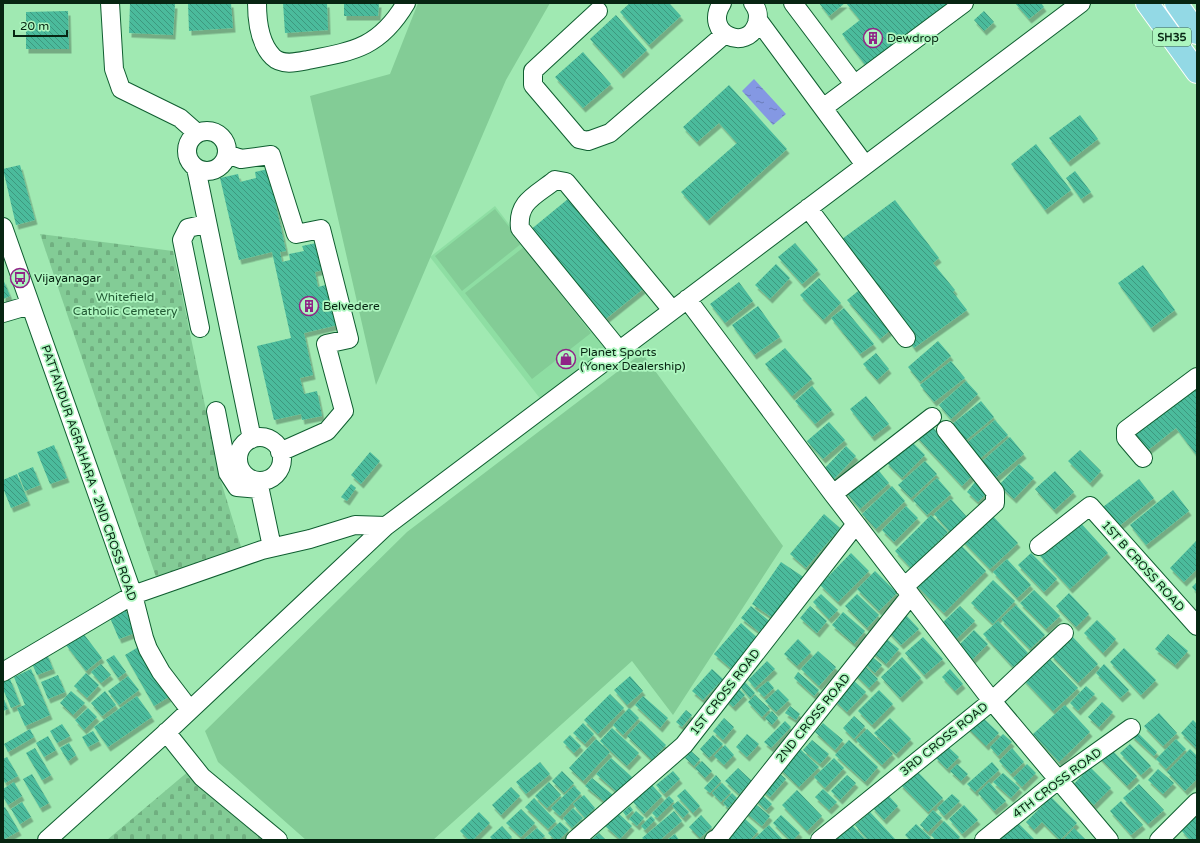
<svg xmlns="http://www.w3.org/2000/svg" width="1200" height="843" viewBox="0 0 1200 843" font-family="'Varela Round',sans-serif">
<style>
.built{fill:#8edea3}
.grass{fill:#83cc96}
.cemetery{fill:url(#cemetery-stones)}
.water{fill:url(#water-ripples)}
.building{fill:url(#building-back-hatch);filter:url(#shadow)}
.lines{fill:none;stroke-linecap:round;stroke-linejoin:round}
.minor-casing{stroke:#0f5e30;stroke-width:20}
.major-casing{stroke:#fff;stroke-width:24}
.minor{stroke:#fff;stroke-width:18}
.major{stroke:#93d9e5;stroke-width:22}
.labels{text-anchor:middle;stroke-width:3.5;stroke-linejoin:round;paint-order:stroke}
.shield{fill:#adf6bf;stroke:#396446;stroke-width:1}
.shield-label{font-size:11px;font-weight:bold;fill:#072512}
.poi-label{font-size:12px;fill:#072512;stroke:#adf6bf;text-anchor:start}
.park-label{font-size:12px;fill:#225934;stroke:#adf6bf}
.street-label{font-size:12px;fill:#072512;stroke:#adf6bf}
</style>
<defs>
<pattern id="cemetery-stones" width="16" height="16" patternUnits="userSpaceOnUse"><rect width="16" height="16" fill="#83cc96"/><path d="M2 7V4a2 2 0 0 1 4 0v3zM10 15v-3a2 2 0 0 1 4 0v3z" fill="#70af80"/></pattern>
<pattern id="water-ripples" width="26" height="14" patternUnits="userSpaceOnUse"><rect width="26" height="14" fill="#8498e3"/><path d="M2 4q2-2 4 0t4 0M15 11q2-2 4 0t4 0" fill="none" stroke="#6a7cb7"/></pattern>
<pattern id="building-back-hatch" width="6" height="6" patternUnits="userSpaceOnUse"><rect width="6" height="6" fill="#4bbb9c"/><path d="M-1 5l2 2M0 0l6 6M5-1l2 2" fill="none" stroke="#3c987e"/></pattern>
<filter id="shadow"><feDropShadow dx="2.5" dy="4.5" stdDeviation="0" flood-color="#0004"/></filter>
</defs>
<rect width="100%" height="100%" fill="#a0e9b2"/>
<path class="built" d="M495,206L607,351L542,401L430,257Z"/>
<path class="grass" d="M418,3H550L506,80L376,385L310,96L390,74Z
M495,209L522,243L462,291L435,256Z
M524,247L591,333L532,379L465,293Z
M642,353L783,546L673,715L632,661L433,840H306L218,762L205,731L407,532Z"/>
<path class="cemetery" d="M40,234L173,251L220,478L242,550L156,577Z
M190,770L265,840H107Z"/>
<path class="water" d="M754,79L786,114L773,125L742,91Z"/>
<path class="building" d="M130,3L175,4L173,35L129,33Z
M188,3H231L233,28L189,31Z
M283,3H327L328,30L285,33Z
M344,3H379L378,16H344Z
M630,3H669L681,16L649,45L620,12Z
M819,3H845L829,16Z
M846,3H948L950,6L921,31L917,26L896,42L899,46L866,66L842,34L860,20Z
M1015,3H1041L1044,7L1029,19Z
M68,11L69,49H26V12Z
M984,11L994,22L984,31L974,20Z
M616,15L647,50L621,74L590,39Z
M583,52L611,84L583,108L555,77Z
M729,85L787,149L707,221L681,192L737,143L719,123L697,142L683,127Z
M1080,115L1098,139L1068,162L1049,138Z
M1036,144L1071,190L1045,210L1011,164Z
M20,165L35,220L16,225L3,169Z
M268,169L286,251L280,252L282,262L290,260L289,254L304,251L302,246L321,242L327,269L315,272L318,287L329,284L338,325L304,333L313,375L300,378L304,394L317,391L322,416L302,420L301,414L274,420L257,346L291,338L272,252L239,260L220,178L238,174L240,182L256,178L255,172Z
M1075,171L1091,192L1081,199L1066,178Z
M568,199L643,289L603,321L529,231Z
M895,200L939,258L933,263L955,290L953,292L967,310L914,348L838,242Z
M795,243L818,270L802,284L778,257Z
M776,264L790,278L770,299L755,285Z
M1143,265L1175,310L1151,328L1118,283Z
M819,278L841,303L823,320L800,295Z
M3,279L10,296L3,299Z
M739,282L753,301L725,323L710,304Z
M862,288L894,327L880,339L847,300Z
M758,306L780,337L754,355L732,325Z
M844,308L874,344L860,354L831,318Z
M938,341L951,356L920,382L908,367Z
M785,348L812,379L792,396L765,364Z
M876,353L889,369L877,380L863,364Z
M951,361L965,378L934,402L920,385Z
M966,381L978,394L951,419L939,405Z
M812,386L832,410L815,424L795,401Z
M1197,386V456L1176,428L1147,451L1134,433Z
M866,396L889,424L872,437L850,409Z
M981,401L994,417L965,441L951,425Z
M995,420L1008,435L976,462L963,446Z
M829,422L845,440L823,459L807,441Z
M929,423L975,473L962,486L916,436Z
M1010,437L1024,454L993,480L979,464Z
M908,438L925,455L902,478L886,462Z
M54,445L67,478L50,484L37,452Z
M846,446L856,456L833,480L823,470Z
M1080,450L1101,471L1090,483L1068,461Z
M370,452L380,461L361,484L351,475Z
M925,461L937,474L911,498L898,485Z
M1019,464L1034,478L1014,499L999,485Z
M874,465L889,483L860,509L845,491Z
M33,467L40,485L25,491L18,473Z
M1055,471L1074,492L1054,510L1035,489Z
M17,474L28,501L11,508L3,488V480Z
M937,478L951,494L927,515L913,500Z
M1139,479L1154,498L1118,527L1103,507Z
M975,482L987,493L978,502L967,492Z
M351,484L356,488L347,501L341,497Z
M892,486L905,501L876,529L862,514Z
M1173,490L1189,511L1146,545L1130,525Z
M951,499L967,517L950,532L934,514Z
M906,506L918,518L894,542L882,530Z
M988,511L1018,543L990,569L960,538Z
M824,514L840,528L806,568L790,554Z
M931,515L948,532L911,568L895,551Z
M1078,520L1108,553L1070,589L1040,556Z
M1197,540V569L1184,582L1170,568Z
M958,542L986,571L944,613L915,584Z
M851,553L869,571L838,602L820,585Z
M1031,553L1057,579L1044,592L1018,565Z
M1007,559L1031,585L1017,598L993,572Z
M781,562L805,578L776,620L752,604Z
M875,571L897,593L879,611L857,589Z
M993,580L1015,601L993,624L971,603Z
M1197,582V593L1192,587Z
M1034,590L1060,616L1046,629L1020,603Z
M1069,593L1089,614L1076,627L1056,606Z
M821,594L838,610L829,619L813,602Z
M857,594L879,615L867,628L845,606Z
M1016,605L1045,635L1030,649L1001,619Z
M124,606L135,633L119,639L108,613Z
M751,606L773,624L763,635L741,618Z
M810,606L827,621L817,633L800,618Z
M960,606L975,621L956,639L941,624Z
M843,612L865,631L854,644L832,625Z
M905,614L919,629L901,645L887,630Z
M1097,620L1116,639L1103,653L1084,633Z
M998,621L1028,653L1013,667L983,634Z
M741,623L761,641L734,671L714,654Z
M974,630L988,644L970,662L956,648Z
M83,633L102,658L86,671L66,645Z
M1168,634L1188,651L1175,665L1155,649Z
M1071,635L1098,664L1078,683L1051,655Z
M883,636L899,649L886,664L871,651Z
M923,637L943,659L924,675L905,653Z
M798,639L811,652L797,666L784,654Z
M140,646L169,697L154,706L125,655Z
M1124,648L1156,680L1141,695L1110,662Z
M818,651L836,667L819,686L801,669Z
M47,654L53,669L37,675L31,661Z
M869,654L882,665L875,673L862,661Z
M114,655L126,672L118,678L106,660Z
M1047,656L1078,688L1053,711L1023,679Z
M902,657L921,678L900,698L881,677Z
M767,661L775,669L755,688L748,680Z
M862,663L878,679L869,688L853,672Z
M101,664L111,675L101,683L91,672Z
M1104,664L1129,690L1120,698L1096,673Z
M31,669L50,715L25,726L17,708L25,705L14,677Z
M712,669L723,679L703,700L692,691Z
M950,669L963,684L955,691L942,677Z
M798,672L819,690L814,696L794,678Z
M86,673L99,685L87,698L74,686Z
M58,675L65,692L48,699L41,682Z
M128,676L139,690L119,705L108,691Z
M630,676L643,691L627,705L614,690Z
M10,679L20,704L11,708L3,689V682Z
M853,680L866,692L847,712L834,700Z
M744,681L755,693L750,698L739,685Z
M768,681L774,688L764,697L757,690Z
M1086,686L1095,694L1078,711L1070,703Z
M737,687L745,695L733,707L725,699Z
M778,689L789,700L776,712L765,701Z
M879,690L893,704L872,725L858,711Z
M71,691L85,703L73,715L60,703Z
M105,691L116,705L102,716L91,703Z
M610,694L624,708L598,734L584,720Z
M755,695L770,709L762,717L748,702Z
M137,696L152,717L108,747L94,727Z
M643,696L668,718L660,728L635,705Z
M3,697L8,709L3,711Z
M1102,702L1113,712L1099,727L1088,717Z
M1065,705L1090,732L1059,762L1033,734Z
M790,706L800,714L796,720L785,713Z
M88,708L97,717L84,730L75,720Z
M629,708L639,718L623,735L613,725Z
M686,710L692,715L682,727L676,722Z
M772,711L778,718L772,725L765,718Z
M1159,713L1177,733L1163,746L1144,726Z
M980,715L999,733L986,746L967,727Z
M854,716L865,726L854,739L843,728Z
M724,718L734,727L723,740L713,731Z
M890,718L911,739L896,754L874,733Z
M1193,720L1197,724L1196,748L1181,733Z
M641,721L666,745L652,760L627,736Z
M785,721L791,727L771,748L764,742Z
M583,723L594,734L585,744L573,733Z
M823,723L843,740L835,750L815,732Z
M62,724L70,736L57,743L50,731Z
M612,728L639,753L627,766L600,741Z
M30,729L34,737L8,752L4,744Z
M867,729L893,754L882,765L856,740Z
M93,731L99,741L88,747L82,737Z
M1137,732L1157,752L1154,756L1131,735Z
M747,734L759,744L747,757L736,747Z
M1003,734L1012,742L998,756L990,747Z
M570,735L581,746L574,753L563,742Z
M713,735L723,744L709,758L700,749Z
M48,736L56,750L44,757L36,743Z
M596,739L610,752L583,781L569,768Z
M1176,739L1186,749L1166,769L1156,759Z
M812,740L829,754L820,764L803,750Z
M849,740L878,767L865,782L835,755Z
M69,743L76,755L68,761L60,748Z
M1130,744L1151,766L1141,775L1120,753Z
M725,745L734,755L724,765L714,756Z
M946,745L959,757L947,769L935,757Z
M1108,746L1137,776L1127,786L1098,756Z
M798,747L819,767L799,787L779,768Z
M35,748L51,775L42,780L26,753Z
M1012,748L1024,762L1011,774L999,761Z
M1190,749L1197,756V779L1185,791L1167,772Z
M691,751L700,759L694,766L685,758Z
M7,757L18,776L5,783L3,779V759Z
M611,758L632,777L618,793L596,774Z
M834,758L844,768L825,788L814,777Z
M702,761L712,771L705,778L695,768Z
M540,762L550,774L526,794L516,782Z
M992,762L999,770L975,792L967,784Z
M957,764L968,774L961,781L950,771Z
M1027,764L1036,773L1022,787L1013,778Z
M1090,767L1111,788L1094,805L1073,785Z
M738,768L752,781L739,794L725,781Z
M915,769L943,798L928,812L900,784Z
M1158,769L1174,783L1163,794L1148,780Z
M562,771L574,783L564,793L552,781Z
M673,771L680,779L664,794L656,785Z
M778,772L786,779L770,797L762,790Z
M1003,773L1020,788L1011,798L993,782Z
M32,774L49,803L40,808L23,779Z
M716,775L721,781L710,793L704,788Z
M847,775L856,783L840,800L831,791Z
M592,778L613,795L606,803L585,786Z
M14,782L22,796L8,805L3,797V789Z
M549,782L561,795L547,808L535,796Z
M989,782L1006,801L994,811L978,793Z
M722,783L731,792L721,802L712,793Z
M1139,784L1164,810L1148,824L1123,798Z
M652,785L662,796L644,814L633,802Z
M574,786L581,793L560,816L551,808Z
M511,787L520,796L501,815L492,805Z
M685,789L700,806L693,813L677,796Z
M823,789L837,802L829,810L815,797Z
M797,790L822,816L807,831L782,805Z
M758,791L772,804L766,810L753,797Z
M732,793L737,798L728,808L723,803Z
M886,793L898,806L884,820L872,807Z
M952,794L960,801L944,816L937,808Z
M584,795L595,808L585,818L573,804Z
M669,796L674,801L657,818L652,813Z
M1051,797L1077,823L1060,840L1042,822L1034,830L1026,822Z
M534,798L556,821L548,829L525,807Z
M678,801L689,812L683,818L672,806Z
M752,801L770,816L762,826L744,811Z
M1121,801L1143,825L1131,835L1110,811Z
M22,802L31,817L20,824L11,809Z
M964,805L978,820L962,834L949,819Z
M630,806L633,810L626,816L623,812Z
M5,807L19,831L3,840V808Z
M573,808L583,818L572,828L563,818Z
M521,809L535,823L521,837L506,823Z
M933,810L942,818L928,832L920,825Z
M636,811L644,818L637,826L629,819Z
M674,811L682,821L660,840H645L642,838Z
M479,812L490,823L473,840H469L460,831Z
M870,812L895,839L893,840H868L855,825Z
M618,813L632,826L620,839L605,826Z
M701,815L712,827L700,838L689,827Z
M781,815L800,833L793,840H790L773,823Z
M651,816L655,820L645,830L641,826Z
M1195,817L1197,819V840H1190L1181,830Z
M744,818L758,831L750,840H729L726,837Z
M944,821L960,837L957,840H936L931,835Z
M560,822L569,830L559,840H555L548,833Z
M1017,822L1035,840H999Z
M851,824L866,840H837L835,839Z
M916,824L931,838L929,840H910L905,835Z
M769,825L783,840H753Z
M502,826L512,837L509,840H493L490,837Z
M537,828L545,836L540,840H523Z
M1074,828L1086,840H1063Z
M599,833L606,840H591Z
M675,834L679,840H667Z"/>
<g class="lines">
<g class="minor-casing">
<path id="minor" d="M110,3L114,69L121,89L180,118L197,133
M257,3C257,21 259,43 273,57C282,66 298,62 308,60C355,51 380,47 406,3
M722,3C702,34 748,53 757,23C759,15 758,10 753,3
M793,3L854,84
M598,11L533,71V85L579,139L588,141L610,133L725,34
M758,20L865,165
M823,108L964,3
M187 151a20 20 0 1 1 40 0a20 20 0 1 1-40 0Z
M227,154L241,159L271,155L296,234L321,229L349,339L326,344L344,411L327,431L280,452
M196,168L252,439
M808,208L906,338
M3,227L133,595L144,638L148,649L161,672L190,710
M687,299L833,494L992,701L1109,840
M3,313L30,305
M200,328L182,240L188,228L206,224
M619,350L520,228C517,201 537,195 555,180L566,182L672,310
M216,411L228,473L237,487L260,489
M238 459a22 22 0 1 1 44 0a22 22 0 1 1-44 0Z
M1143,458L1126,438V430L1197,377
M258,481L272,547
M833,494L932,417
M1039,546L1090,506L1197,626
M904,587L995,503V492L946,430
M3,672L133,595L262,550L310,539L355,525L386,526
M166,732L202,777L278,840
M47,840L169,730L386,526L1081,3
M575,840L684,745L856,524
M714,840L718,838L910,596
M820,840L992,701L1064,633
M984,840L1058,780L1131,728
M1159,840L1197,802"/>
</g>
<g class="major-casing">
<path id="major" d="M1147,3L1197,72
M1176,3L1197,33"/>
</g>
<use href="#minor" class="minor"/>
<use href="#major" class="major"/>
</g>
<defs>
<g id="building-ring" transform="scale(1)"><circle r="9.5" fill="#adf6bf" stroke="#902487" stroke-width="1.5"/><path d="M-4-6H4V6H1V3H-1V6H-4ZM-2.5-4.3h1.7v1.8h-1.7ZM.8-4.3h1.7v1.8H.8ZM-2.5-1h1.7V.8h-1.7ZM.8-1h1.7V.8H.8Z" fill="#902487"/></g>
<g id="bus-ring" transform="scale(1)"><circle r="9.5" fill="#adf6bf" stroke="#902487" stroke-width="1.5"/><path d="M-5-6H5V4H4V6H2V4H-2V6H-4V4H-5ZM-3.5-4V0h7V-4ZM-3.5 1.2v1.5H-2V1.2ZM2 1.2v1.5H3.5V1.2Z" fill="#902487"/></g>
<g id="shop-ring" transform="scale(1)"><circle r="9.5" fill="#adf6bf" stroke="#902487" stroke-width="1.5"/><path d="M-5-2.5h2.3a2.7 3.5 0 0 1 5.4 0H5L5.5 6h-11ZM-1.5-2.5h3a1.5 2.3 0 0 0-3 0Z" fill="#902487"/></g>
</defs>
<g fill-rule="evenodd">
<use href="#building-ring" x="873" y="38"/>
<use href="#bus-ring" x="20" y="278"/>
<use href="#building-ring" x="309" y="306"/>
<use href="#shop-ring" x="566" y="359"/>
</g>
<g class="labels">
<rect class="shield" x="1153" y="28" width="38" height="18" rx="3"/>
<g class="shield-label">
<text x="1172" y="41">SH35</text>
</g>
<g class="poi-label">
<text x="887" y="42">Dewdrop</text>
<text x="34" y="282">Vijayanagar</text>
<text x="323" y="310">Belvedere</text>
<text x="580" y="356">Planet Sports<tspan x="580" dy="14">(Yonex Dealership)</tspan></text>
</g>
<g class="park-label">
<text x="125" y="301">Whitefield<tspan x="125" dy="14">Catholic Cemetery</tspan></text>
</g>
<g class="street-label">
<text transform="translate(89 473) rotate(71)" y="4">PATTANDUR AGRAHARA - 2ND CROSS ROAD</text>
<text transform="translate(1143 566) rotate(48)" y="4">1ST B CROSS ROAD</text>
<text transform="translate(725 692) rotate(-52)" y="4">1ST CROSS ROAD</text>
<text transform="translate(813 718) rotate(-51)" y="4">2ND CROSS ROAD</text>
<text transform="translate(944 739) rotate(-39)" y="4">3RD CROSS ROAD</text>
<text transform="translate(1057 783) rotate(-37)" y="4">4TH CROSS ROAD</text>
</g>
</g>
<rect width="1200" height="843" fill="none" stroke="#072512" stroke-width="8"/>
<path d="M14 30v6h53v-6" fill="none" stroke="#072512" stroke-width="2"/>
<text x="20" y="30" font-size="12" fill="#072512" stroke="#adf6bf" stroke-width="3" paint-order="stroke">20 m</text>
</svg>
